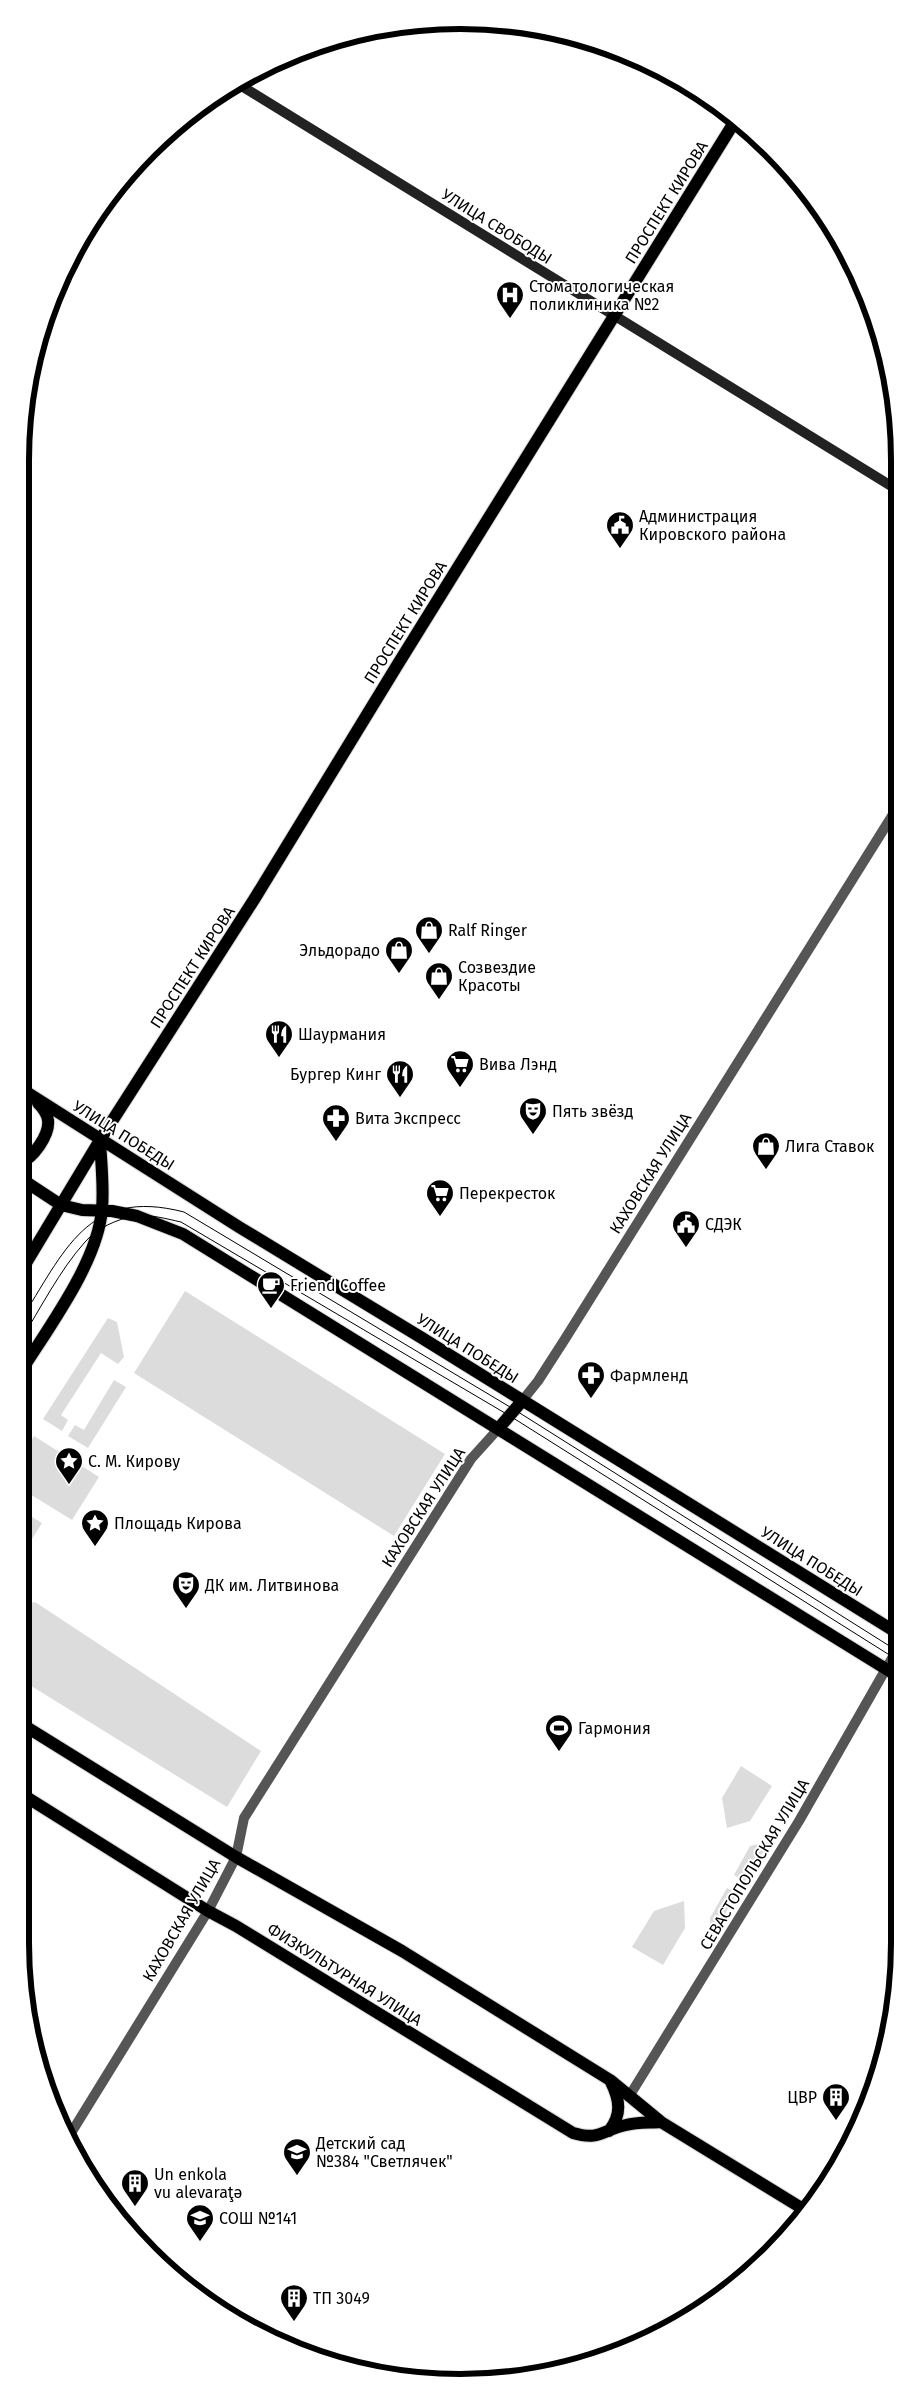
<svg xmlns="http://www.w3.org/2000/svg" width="920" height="2403" viewBox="0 0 920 2403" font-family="'Fira Sans',sans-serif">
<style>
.green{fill:#dcdcdc}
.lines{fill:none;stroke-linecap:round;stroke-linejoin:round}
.primary-casing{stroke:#dbdbdb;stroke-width:14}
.street{stroke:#555;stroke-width:10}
.secondary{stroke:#222;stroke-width:10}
.primary{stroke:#000;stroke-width:12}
.tram{stroke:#000;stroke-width:1}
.labels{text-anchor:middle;stroke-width:4;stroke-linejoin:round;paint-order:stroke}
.street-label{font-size:16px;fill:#000;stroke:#fff}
.poi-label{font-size:16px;fill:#000;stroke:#fff;text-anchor:start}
.rim{fill:none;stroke:#000;stroke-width:6}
</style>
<rect width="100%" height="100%" fill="#fff"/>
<path class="green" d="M185,1291L445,1454L394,1536L134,1373Z
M108,1318L117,1322L124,1357L118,1364L101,1353L61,1415L68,1420L62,1431L43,1419Z
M114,1380L126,1387L88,1448L68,1436L75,1425L84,1430Z
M34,1436L99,1477L72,1520L20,1488V1458Z
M22,1511L42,1523L20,1558V1530L23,1526L20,1524Z
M35,1602L261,1751L227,1807L20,1679V1605Z
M741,1766L772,1786L750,1821L727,1828L722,1798Z
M770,1841L745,1882L734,1875L750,1846Z
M727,1888L737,1893L711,1939L710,1918Z
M684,1901L685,1928L663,1965L632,1947L654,1911Z"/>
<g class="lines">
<g class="primary-casing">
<path id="primary" d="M20,1088L239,1227L422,1338L899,1634
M20,1163C33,1158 50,1135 48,1120C47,1113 43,1108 38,1103
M20,1178L61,1205L82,1210L112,1211L137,1216L183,1234L899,1677
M20,1273L100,1140L255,898L398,664L735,121
M20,1373C48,1328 98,1262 102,1209C104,1186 101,1162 100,1140
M499,1428L522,1401
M20,1723L236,1857L402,1951L610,2080L661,2122L808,2212
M20,1793L208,1911L236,1926L573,2133C600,2141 602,2130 626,2125C637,2122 650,2123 661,2122
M609,2131C622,2115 620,2100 611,2082"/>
</g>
<path class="street" d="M522,1401L538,1381L565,1339L897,808
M630,2095L799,1821L899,1646
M68,2138L208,1911L236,1857L244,1818L471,1459L499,1428"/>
<path class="secondary" d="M235,82L896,489"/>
<use href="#primary" class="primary"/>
<path class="tram" d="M20,1321C65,1251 87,1187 184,1212L515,1410L899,1652
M20,1341C41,1308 59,1271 85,1242C97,1228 117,1219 135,1216C150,1214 167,1219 181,1222L510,1416L899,1661"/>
</g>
<defs>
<g id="hospital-pin" transform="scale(1.4375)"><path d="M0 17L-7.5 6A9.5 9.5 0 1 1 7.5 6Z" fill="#000" stroke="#fff"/><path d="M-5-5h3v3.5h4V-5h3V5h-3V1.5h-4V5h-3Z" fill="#fff"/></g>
<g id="civic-pin" transform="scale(1.4375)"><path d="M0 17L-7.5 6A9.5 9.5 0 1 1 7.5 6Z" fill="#000" stroke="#fff"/><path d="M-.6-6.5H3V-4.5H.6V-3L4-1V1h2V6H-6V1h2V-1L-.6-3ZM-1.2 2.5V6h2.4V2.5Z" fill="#fff"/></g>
<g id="shop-pin" transform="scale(1.4375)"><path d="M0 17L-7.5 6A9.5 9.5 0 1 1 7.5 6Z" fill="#000" stroke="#fff"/><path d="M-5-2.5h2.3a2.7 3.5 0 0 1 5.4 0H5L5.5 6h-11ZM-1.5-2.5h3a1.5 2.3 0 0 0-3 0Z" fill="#fff"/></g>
<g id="restaurant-pin" transform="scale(1.4375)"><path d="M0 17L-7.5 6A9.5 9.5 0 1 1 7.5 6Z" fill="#000" stroke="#fff"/><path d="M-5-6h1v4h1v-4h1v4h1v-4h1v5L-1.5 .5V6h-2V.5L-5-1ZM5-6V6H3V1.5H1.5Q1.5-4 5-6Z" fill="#fff"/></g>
<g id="supermarket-pin" transform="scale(1.4375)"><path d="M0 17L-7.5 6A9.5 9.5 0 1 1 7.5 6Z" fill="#000" stroke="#fff"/><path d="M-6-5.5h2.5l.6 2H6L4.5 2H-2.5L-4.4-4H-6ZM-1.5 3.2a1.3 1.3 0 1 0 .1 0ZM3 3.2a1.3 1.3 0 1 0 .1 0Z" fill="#fff"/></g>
<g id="theatre-pin" transform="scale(1.4375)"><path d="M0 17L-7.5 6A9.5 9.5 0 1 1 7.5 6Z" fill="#000" stroke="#fff"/><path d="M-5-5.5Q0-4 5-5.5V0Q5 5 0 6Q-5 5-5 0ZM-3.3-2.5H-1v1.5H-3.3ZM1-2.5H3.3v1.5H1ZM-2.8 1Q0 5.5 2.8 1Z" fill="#fff"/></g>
<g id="pharmacy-pin" transform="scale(1.4375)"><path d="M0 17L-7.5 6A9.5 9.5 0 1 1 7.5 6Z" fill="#000" stroke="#fff"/><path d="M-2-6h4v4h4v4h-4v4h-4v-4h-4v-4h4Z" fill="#fff"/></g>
<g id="cafe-pin" transform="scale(1.4375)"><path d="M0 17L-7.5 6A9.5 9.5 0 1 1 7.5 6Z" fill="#000" stroke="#fff"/><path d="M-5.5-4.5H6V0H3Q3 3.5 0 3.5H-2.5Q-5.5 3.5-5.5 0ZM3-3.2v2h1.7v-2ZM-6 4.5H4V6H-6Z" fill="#fff"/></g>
<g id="sight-pin" transform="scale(1.4375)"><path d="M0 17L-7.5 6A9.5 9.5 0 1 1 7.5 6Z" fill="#000" stroke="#fff"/><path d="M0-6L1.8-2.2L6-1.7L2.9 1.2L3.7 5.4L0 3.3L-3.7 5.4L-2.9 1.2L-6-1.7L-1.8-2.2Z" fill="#fff"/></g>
<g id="stadium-pin" transform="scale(1.4375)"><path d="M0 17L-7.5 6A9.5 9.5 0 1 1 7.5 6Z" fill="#000" stroke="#fff"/><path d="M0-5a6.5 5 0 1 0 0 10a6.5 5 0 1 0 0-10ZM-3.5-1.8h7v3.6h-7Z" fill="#fff"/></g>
<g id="building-pin" transform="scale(1.4375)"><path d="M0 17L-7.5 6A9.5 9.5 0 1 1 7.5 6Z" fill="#000" stroke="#fff"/><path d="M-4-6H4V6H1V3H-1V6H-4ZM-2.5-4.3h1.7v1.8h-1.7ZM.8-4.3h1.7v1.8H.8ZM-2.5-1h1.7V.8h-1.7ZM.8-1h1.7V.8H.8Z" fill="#fff"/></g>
<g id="school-pin" transform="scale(1.4375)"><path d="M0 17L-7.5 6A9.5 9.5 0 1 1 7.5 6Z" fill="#000" stroke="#fff"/><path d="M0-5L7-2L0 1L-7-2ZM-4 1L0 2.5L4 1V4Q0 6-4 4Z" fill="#fff"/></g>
</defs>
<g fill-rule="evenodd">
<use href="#hospital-pin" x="510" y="295"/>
<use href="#civic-pin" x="620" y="525"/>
<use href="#shop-pin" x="429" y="930"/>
<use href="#shop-pin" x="399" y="950"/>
<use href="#shop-pin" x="439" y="976"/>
<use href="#restaurant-pin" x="279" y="1034"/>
<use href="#supermarket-pin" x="460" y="1064"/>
<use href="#restaurant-pin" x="400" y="1074"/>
<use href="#theatre-pin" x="533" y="1111"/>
<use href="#pharmacy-pin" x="336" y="1118"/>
<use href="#shop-pin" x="766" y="1146"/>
<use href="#supermarket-pin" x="440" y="1193"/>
<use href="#civic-pin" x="686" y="1224"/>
<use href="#cafe-pin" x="271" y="1285"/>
<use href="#pharmacy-pin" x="591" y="1375"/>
<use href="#sight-pin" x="69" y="1461"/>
<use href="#sight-pin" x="95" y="1523"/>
<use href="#theatre-pin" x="186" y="1585"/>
<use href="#stadium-pin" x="559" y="1728"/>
<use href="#building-pin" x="836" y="2097"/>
<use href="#school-pin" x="297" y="2152"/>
<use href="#building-pin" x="135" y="2183"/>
<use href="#school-pin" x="200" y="2218"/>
<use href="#building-pin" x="294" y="2298"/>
</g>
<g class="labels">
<g class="street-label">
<text transform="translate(666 202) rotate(-58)" y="6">ПРОСПЕКТ КИРОВА</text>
<text transform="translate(497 226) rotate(32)" y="6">УЛИЦА СВОБОДЫ</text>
<text transform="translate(405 622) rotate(-58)" y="6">ПРОСПЕКТ КИРОВА</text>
<text transform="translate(192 967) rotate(-57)" y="6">ПРОСПЕКТ КИРОВА</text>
<text transform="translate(124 1135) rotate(32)" y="6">УЛИЦА ПОБЕДЫ</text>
<text transform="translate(650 1173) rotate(-58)" y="6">КАХОВСКАЯ УЛИЦА</text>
<text transform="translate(468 1348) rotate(32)" y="6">УЛИЦА ПОБЕДЫ</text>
<text transform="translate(423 1507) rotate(-57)" y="6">КАХОВСКАЯ УЛИЦА</text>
<text transform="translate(812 1561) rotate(32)" y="6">УЛИЦА ПОБЕДЫ</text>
<text transform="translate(754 1864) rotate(-59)" y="6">СЕВАСТОПОЛЬСКАЯ УЛИЦА</text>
<text transform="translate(181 1920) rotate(-60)" y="6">КАХОВСКАЯ УЛИЦА</text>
<text transform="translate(345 1974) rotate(32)" y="6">ФИЗКУЛЬТУРНАЯ УЛИЦА</text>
</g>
<g class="poi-label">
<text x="529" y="292">Стоматологическая<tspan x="529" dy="18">поликлиника №2</tspan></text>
<text x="639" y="522">Администрация<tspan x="639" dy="18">Кировского района</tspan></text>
<text x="448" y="936">Ralf Ringer</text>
<text x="380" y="956" text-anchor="end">Эльдорадо</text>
<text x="458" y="973">Созвездие<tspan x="458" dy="18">Красоты</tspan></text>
<text x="298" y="1040">Шаурмания</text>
<text x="479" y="1070">Вива Лэнд</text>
<text x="381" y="1080" text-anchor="end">Бургер Кинг</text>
<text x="552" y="1117">Пять звёзд</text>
<text x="355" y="1124">Вита Экспресс</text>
<text x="785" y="1152">Лига Ставок</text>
<text x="459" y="1199">Перекресток</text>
<text x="705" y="1230">СДЭК</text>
<text x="290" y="1291">Friend Coffee</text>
<text x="610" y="1381">Фармленд</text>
<text x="88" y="1467">С. М. Кирову</text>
<text x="114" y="1529">Площадь Кирова</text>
<text x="205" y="1591">ДК им. Литвинова</text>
<text x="578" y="1734">Гармония</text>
<text x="817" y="2103" text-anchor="end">ЦВР</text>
<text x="316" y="2149">Детский сад<tspan x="316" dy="18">№384 "Светлячек"</tspan></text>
<text x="154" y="2180">Un enkola<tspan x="154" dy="18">vu alevaraţə</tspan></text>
<text x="219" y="2224">СОШ №141</text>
<text x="313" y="2304">ТП 3049</text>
</g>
</g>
<path d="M0 0H920V2403H0ZM460 29H460A431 431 0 0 1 891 460V1943A431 431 0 0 1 460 2374H460A431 431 0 0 1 29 1943V460A431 431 0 0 1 460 29Z" fill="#fff" fill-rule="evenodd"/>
<path class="rim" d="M460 29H460A431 431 0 0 1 891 460V1943A431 431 0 0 1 460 2374H460A431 431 0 0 1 29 1943V460A431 431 0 0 1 460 29Z"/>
</svg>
